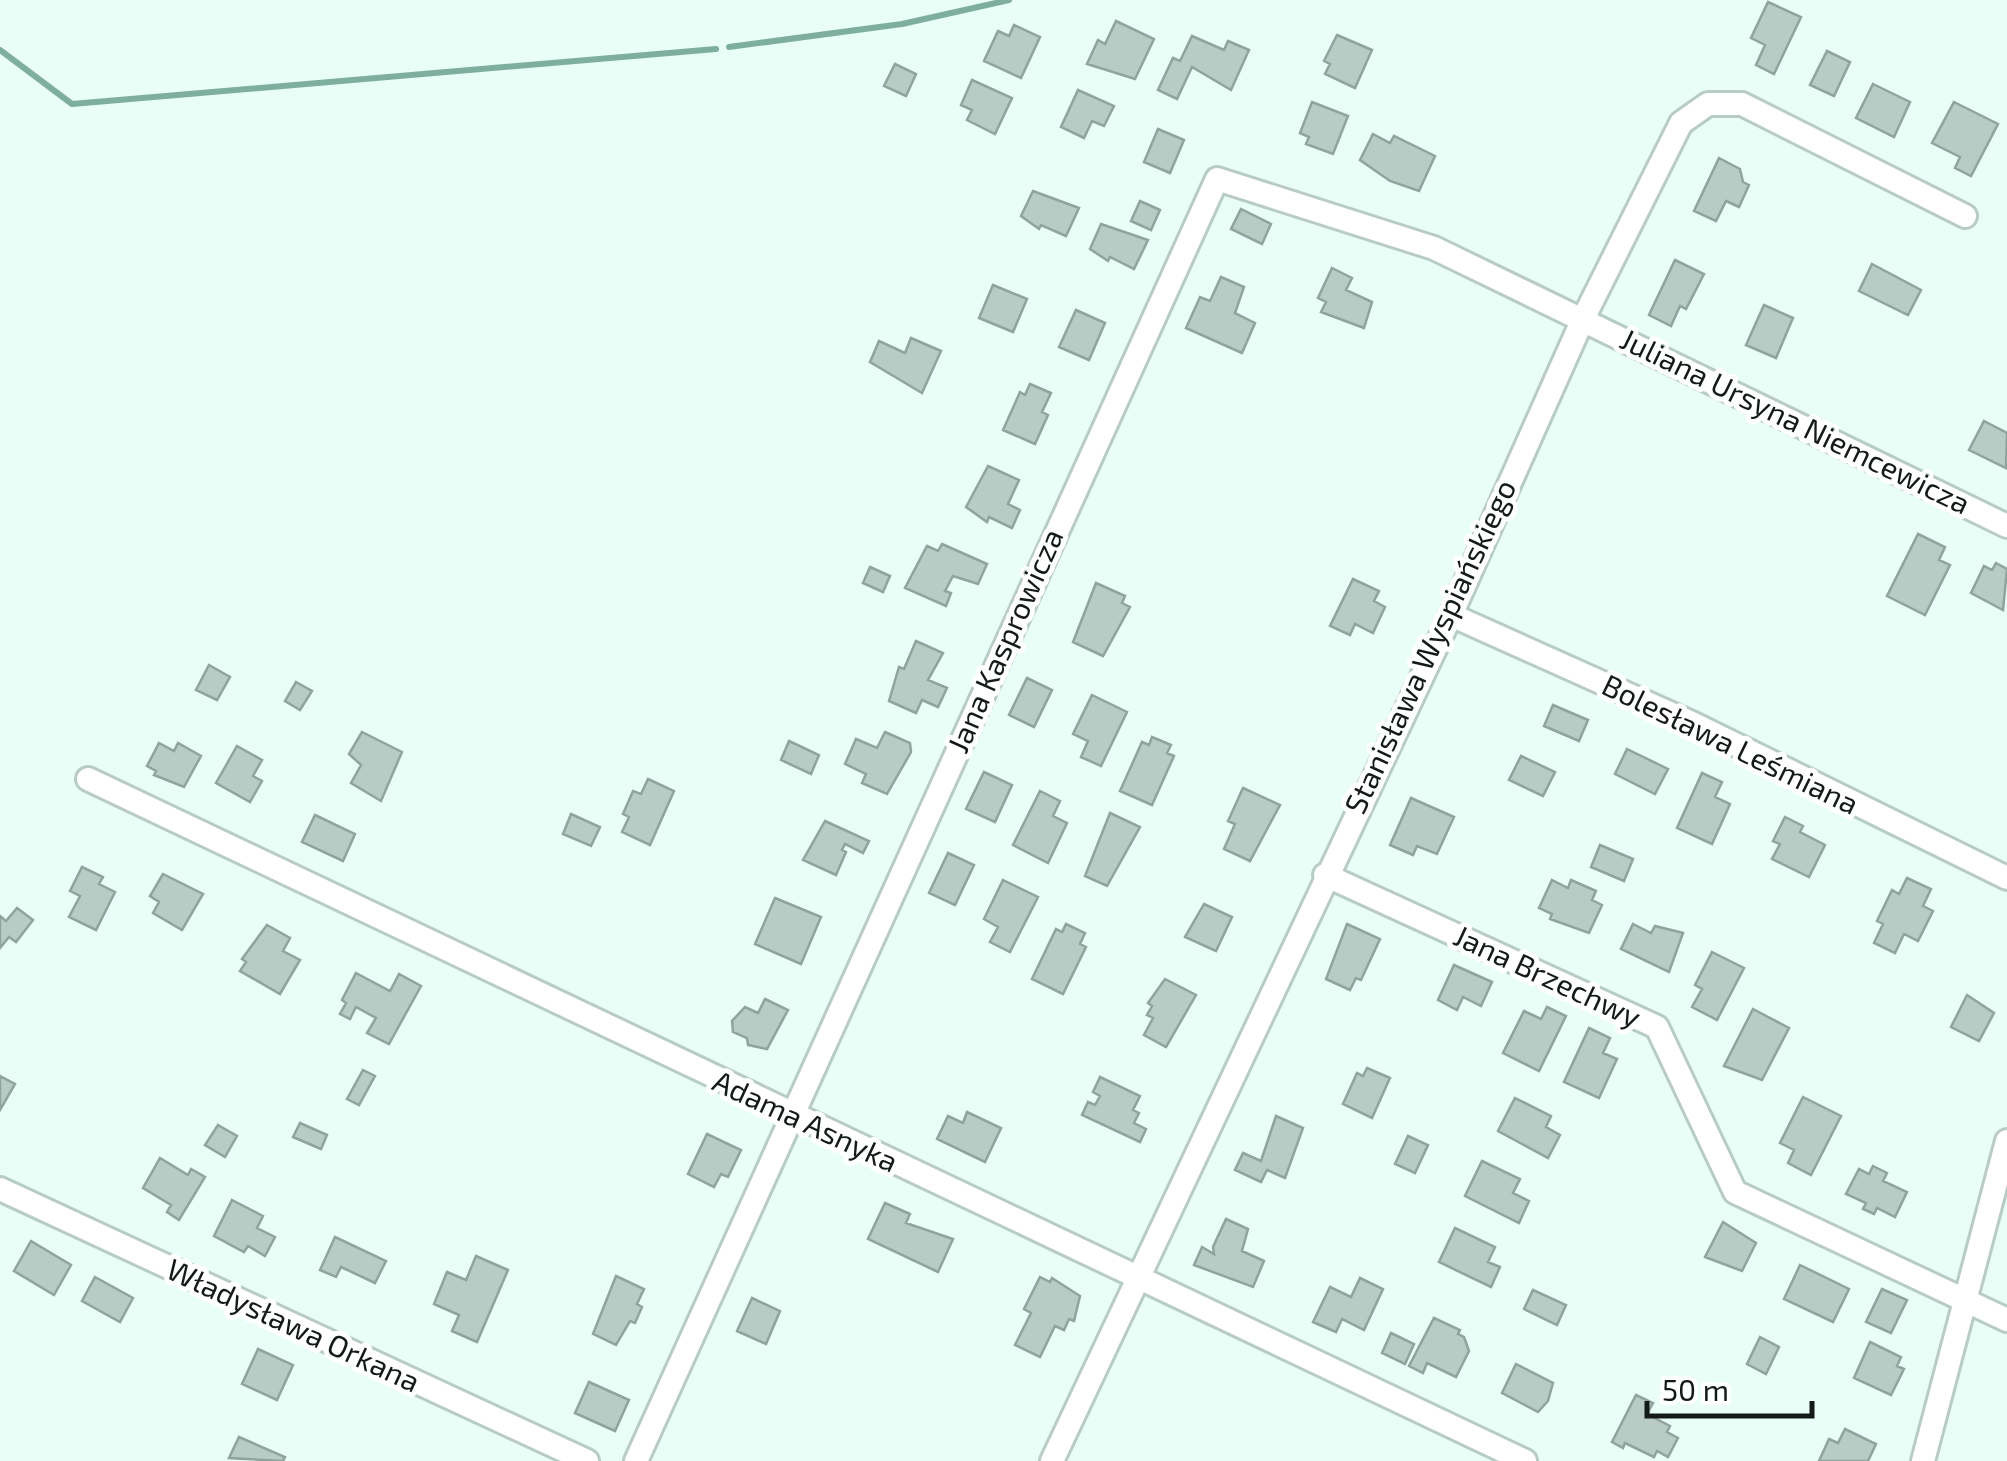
<svg xmlns="http://www.w3.org/2000/svg" width="2007" height="1461" viewBox="0 0 2007 1461" font-family="'Exo 2',sans-serif">
<style>
.lines{fill:none;stroke-linecap:round;stroke-linejoin:round}
.stream{stroke:#7eaf9e;stroke-width:6}
.building{fill:#b8ccc5;stroke:#90a39c;stroke-width:2.5}
.street-casing{stroke:#b8ccc5;stroke-width:28}
.street{stroke:#fff;stroke-width:22}
.labels{text-anchor:middle;stroke-width:10;stroke-linejoin:round;paint-order:stroke}
.street-label{font-size:30px;fill:#131a18;stroke:#fff}
</style>
<rect width="100%" height="100%" fill="#e9fef6"/>
<g class="lines">
<path class="stream" d="M729,47L902,24L1009,0
M0,50L72,104L716,49"/>
</g>
<path class="building" d="M1768,2L1801,17L1774,74L1756,65L1765,45L1751,38Z
M1116,21L1154,39L1135,79L1087,64L1098,40L1105,44Z
M1014,25L1040,37L1021,78L984,61L998,31L1009,36Z
M1337,35L1372,50L1355,88L1325,74L1330,64L1324,61Z
M1192,36L1224,50L1228,41L1249,50L1231,90L1192,67L1177,99L1158,90L1173,58L1180,61Z
M1827,51L1850,62L1834,96L1810,85Z
M895,64L916,74L906,96L884,86Z
M972,80L1012,98L995,134L967,120L972,110L961,105Z
M1873,84L1910,102L1894,137L1856,118Z
M1078,90L1114,106L1104,126L1092,121L1084,138L1061,127Z
M1312,102L1348,116L1333,154L1306,144L1309,137L1300,133Z
M1954,102L1998,124L1971,176L1955,168L1960,157L1932,143Z
M1158,129L1184,140L1170,173L1144,162Z
M1373,134L1390,143L1394,136L1435,156L1419,191L1390,181L1360,160Z
M1719,158L1740,169L1743,182L1749,185L1739,207L1726,201L1716,221L1694,211Z
M1033,191L1079,208L1066,236L1041,225L1039,229L1021,216Z
M1140,201L1160,210L1151,230L1131,221Z
M1241,209L1271,224L1262,244L1231,229Z
M1101,224L1148,240L1134,269L1110,257L1108,261L1090,249Z
M1675,260L1704,274L1686,309L1680,306L1671,326L1649,315Z
M1872,264L1921,290L1908,315L1859,291Z
M1332,268L1352,278L1346,290L1372,302L1364,328L1321,312L1326,302L1318,298Z
M1221,277L1244,287L1235,313L1255,323L1242,353L1186,328L1200,297L1210,301Z
M993,285L1027,299L1013,332L979,318Z
M1764,305L1793,318L1776,358L1746,345Z
M1076,310L1105,323L1089,360L1059,347Z
M911,338L941,351L922,393L870,362L879,341L905,353Z
M1030,384L1051,393L1042,412L1048,415L1035,444L1003,430L1020,392L1025,395Z
M1984,421L2007,433L2006,468L1969,450Z
M988,466L1019,480L1008,504L1020,510L1012,528L989,517L987,522L966,507Z
M1918,534L1945,547L1939,560L1950,565L1925,615L1887,596Z
M942,544L987,564L978,584L953,576L945,591L951,593L946,606L905,588L927,546L938,551Z
M1996,563L2007,569L2003,610L1971,593L1984,566L1992,570Z
M870,567L890,576L883,592L863,583Z
M1353,579L1379,591L1374,601L1385,607L1373,633L1355,624L1350,635L1330,626Z
M1096,583L1125,596L1122,603L1130,607L1103,656L1073,642Z
M916,641L943,653L928,680L947,688L938,707L922,700L916,713L889,701L899,667L904,669Z
M209,665L230,677L217,700L196,690Z
M1027,678L1052,690L1034,727L1009,715Z
M296,682L312,691L300,710L285,701Z
M1092,695L1127,712L1101,766L1081,757L1088,741L1073,734Z
M1553,705L1588,720L1579,741L1544,726Z
M362,732L402,752L381,801L351,783L361,765L349,754Z
M885,732L910,743L911,752L887,794L862,783L866,774L845,764L856,739L877,748Z
M1152,737L1171,745L1167,753L1174,756L1152,805L1120,791L1142,742L1149,745Z
M789,741L819,755L811,774L781,760Z
M159,743L174,751L178,743L201,756L184,787L154,775L156,771L147,766Z
M237,746L262,760L253,776L262,781L250,802L216,783Z
M1627,749L1668,769L1655,794L1615,774Z
M1521,756L1555,772L1543,796L1509,780Z
M984,772L1012,785L995,822L966,809Z
M1702,773L1722,782L1715,797L1730,804L1712,844L1677,828Z
M648,779L674,791L650,845L622,832L629,817L623,814L633,791L641,794Z
M1243,788L1280,805L1250,861L1224,849L1235,824L1228,821Z
M1040,791L1060,801L1053,816L1067,823L1048,863L1013,845Z
M1411,798L1454,817L1437,854L1417,846L1413,855L1390,845Z
M1110,813L1140,827L1107,886L1085,876Z
M571,814L600,827L591,846L563,834Z
M315,815L355,834L343,861L302,842Z
M1785,817L1803,826L1800,832L1825,845L1809,877L1772,859L1780,844L1773,841Z
M825,821L869,841L863,853L845,844L842,850L846,852L836,875L803,860Z
M1600,845L1633,859L1624,881L1591,867Z
M948,853L974,865L955,905L929,893Z
M82,867L103,877L99,884L115,892L96,930L69,917L80,896L70,891Z
M163,874L203,894L182,930L153,913L159,902L150,896Z
M1907,878L1931,889L1923,906L1933,911L1918,941L1904,934L1895,953L1874,943L1883,924L1877,921L1892,890L1899,894Z
M1003,880L1038,897L1010,952L990,942L998,927L984,919Z
M1552,880L1568,888L1571,880L1596,891L1592,900L1602,905L1589,933L1550,919L1552,914L1539,908Z
M775,898L821,917L801,964L755,944Z
M1204,904L1232,917L1216,951L1185,937Z
M17,908L33,920L16,942L9,937L0,948V916L6,921Z
M1066,924L1085,933L1080,944L1086,947L1063,994L1032,979L1056,929L1062,932Z
M1347,924L1380,939L1361,980L1356,978L1350,990L1326,979Z
M1633,924L1651,933L1655,926L1683,933L1669,972L1621,949Z
M267,925L290,938L283,951L300,960L280,994L240,971L246,962L242,959Z
M1712,952L1744,968L1717,1020L1692,1007L1702,989L1695,985Z
M1454,965L1492,982L1481,1006L1463,997L1457,1010L1438,1000Z
M356,973L390,991L399,974L421,986L389,1044L367,1033L376,1018L356,1007L350,1019L340,1014L346,1003L342,1000Z
M1165,979L1196,995L1166,1047L1144,1035L1153,1018L1147,1015L1152,1006L1148,1003Z
M1967,995L1994,1013L1979,1041L1951,1027Z
M765,999L788,1010L767,1049L748,1045L747,1038L733,1032L732,1021L745,1007L758,1013Z
M1547,1007L1566,1016L1539,1071L1503,1053L1524,1011L1541,1019Z
M1753,1009L1789,1028L1762,1080L1724,1066Z
M1589,1028L1610,1038L1603,1053L1617,1059L1599,1098L1564,1082Z
M1367,1068L1390,1078L1372,1118L1343,1104L1357,1073L1363,1076Z
M363,1070L375,1076L359,1105L347,1099Z
M0,1076L15,1084L0,1110Z
M1100,1077L1140,1096L1133,1110L1139,1113L1134,1123L1146,1129L1140,1142L1082,1115L1088,1102L1095,1105L1100,1096L1093,1092Z
M1803,1097L1841,1116L1811,1175L1788,1163L1794,1150L1780,1143Z
M1515,1098L1551,1116L1546,1127L1560,1135L1548,1158L1498,1131Z
M967,1112L1001,1128L985,1162L937,1139L948,1116L963,1123Z
M1276,1116L1303,1128L1285,1178L1267,1170L1261,1182L1235,1170L1243,1153L1261,1161Z
M300,1123L327,1135L321,1149L293,1137Z
M218,1125L237,1136L225,1157L205,1145Z
M707,1134L741,1150L728,1177L721,1174L714,1187L688,1174Z
M1408,1136L1428,1145L1415,1173L1395,1164Z
M160,1158L188,1175L191,1169L205,1177L179,1220L167,1212L171,1205L143,1188Z
M1482,1161L1520,1179L1513,1193L1529,1201L1519,1223L1465,1196Z
M1873,1166L1887,1173L1883,1181L1907,1192L1895,1217L1877,1208L1874,1214L1863,1209L1866,1203L1846,1194L1859,1169L1869,1174Z
M232,1200L263,1216L257,1228L275,1237L265,1256L248,1246L244,1252L214,1236Z
M885,1203L910,1214L906,1223L953,1239L938,1272L868,1239Z
M1226,1219L1248,1229L1242,1251L1264,1261L1253,1287L1194,1265L1202,1247L1214,1254L1213,1247Z
M1723,1222L1756,1243L1742,1271L1705,1257Z
M1455,1228L1495,1247L1488,1262L1500,1267L1491,1287L1439,1262Z
M335,1237L386,1261L375,1283L341,1267L336,1277L320,1270Z
M31,1241L71,1265L54,1295L14,1271Z
M476,1256L508,1270L477,1342L452,1331L459,1315L434,1304L447,1272L466,1280Z
M1800,1265L1849,1289L1833,1322L1784,1299Z
M616,1276L644,1289L637,1304L642,1307L635,1323L630,1321L616,1345L593,1334Z
M95,1277L133,1298L120,1322L82,1301Z
M1040,1277L1050,1282L1052,1278L1080,1296L1074,1321L1069,1319L1064,1330L1055,1326L1040,1357L1015,1345L1031,1313L1024,1309Z
M1360,1278L1383,1289L1364,1330L1342,1319L1336,1332L1313,1322L1330,1287L1351,1297Z
M1882,1289L1907,1300L1891,1333L1866,1322Z
M1533,1290L1566,1305L1557,1325L1524,1309Z
M752,1298L780,1311L766,1344L737,1331Z
M1434,1318L1460,1330L1458,1334L1464,1337L1469,1351L1456,1377L1427,1363L1423,1373L1409,1366Z
M1391,1333L1414,1344L1405,1364L1382,1353Z
M1760,1337L1779,1347L1766,1374L1747,1364Z
M1870,1342L1901,1357L1897,1366L1904,1369L1891,1395L1854,1378Z
M258,1349L293,1365L277,1400L242,1384Z
M1516,1364L1553,1383L1548,1401L1538,1412L1502,1393Z
M589,1382L629,1400L615,1431L575,1413Z
M1636,1395L1653,1403L1647,1414L1670,1426L1667,1432L1678,1438L1668,1457L1657,1451L1654,1457L1625,1443L1623,1448L1612,1442Z
M1845,1429L1876,1444L1868,1461H1819L1829,1439L1838,1443Z
M239,1437L285,1457L283,1461L229,1458Z"/>
<g class="lines">
<g class="street-casing">
<path id="street" d="M1451,615L1694,724L2007,878
M88,779L1525,1461
M1325,875L1657,1027L1735,1192L2007,1320
M0,1189L587,1461
M636,1461L1217,179L1434,248L2007,526
M1052,1461L1451,615L1583,319L1681,123L1708,104H1742L1965,216
M1923,1461L2007,1141"/>
</g>
<use href="#street" class="street"/>
</g>
<g class="labels">
<g class="street-label">
<text transform="translate(1795 422) rotate(26)" y="10">Juliana Ursyna Niemcewicza</text>
<text transform="translate(1006 641) rotate(-66)" y="10">Jana Kasprowicza</text>
<text transform="translate(1431 647) rotate(-65)" y="10">Stanisława Wyspiańskiego</text>
<text transform="translate(1730 745) rotate(26)" y="10">Bolesława Leśmiana</text>
<text transform="translate(1547 977) rotate(25)" y="10">Jana Brzechwy</text>
<text transform="translate(805 1122) rotate(25)" y="10">Adama Asnyka</text>
<text transform="translate(293 1326) rotate(25)" y="10">Władysława Orkana</text>
</g>
</g>
<path d="M1647 1401v15h165v-15" fill="none" stroke="#131a18" stroke-width="5"/>
<text x="1662" y="1401" font-size="30" fill="#131a18" stroke="#ffffff" stroke-width="8" paint-order="stroke">50 m</text>
</svg>
